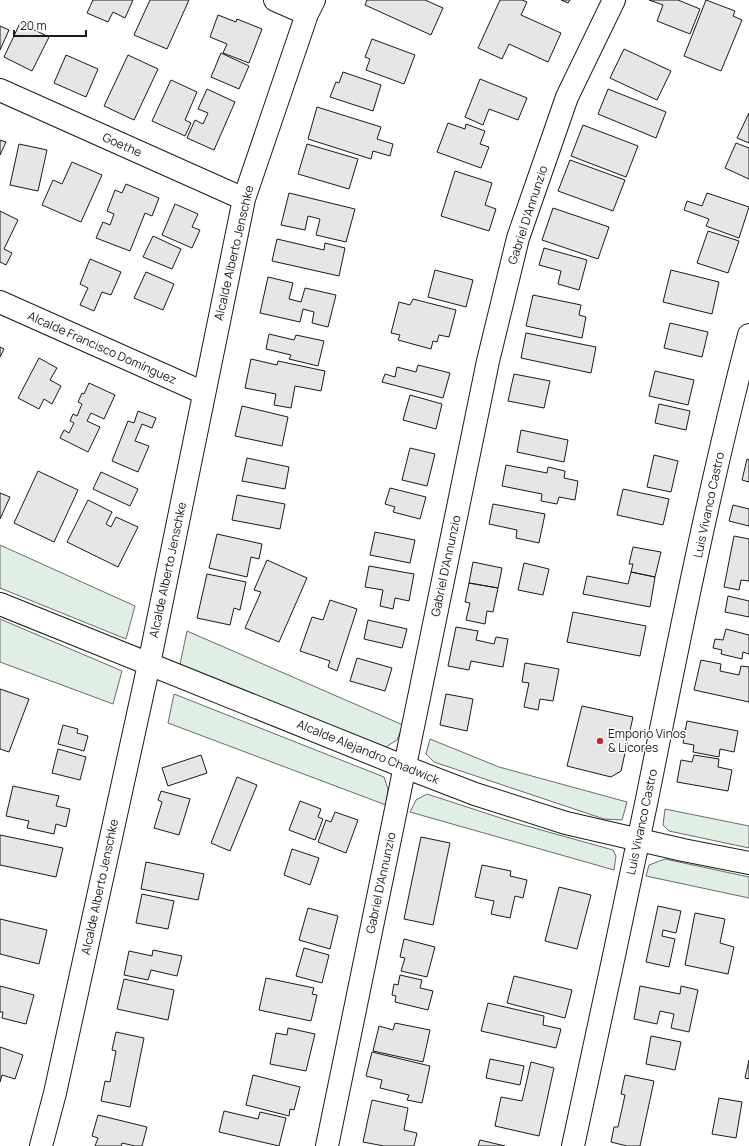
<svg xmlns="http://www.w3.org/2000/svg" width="749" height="1146" viewBox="0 0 749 1146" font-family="Manrope,sans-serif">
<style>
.green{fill:#e0efe3;stroke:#6a6a6a}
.building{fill:#e6e6e6;stroke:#1a1a1a}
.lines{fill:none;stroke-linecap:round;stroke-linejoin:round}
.minor-casing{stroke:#1a1a1a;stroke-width:24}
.minor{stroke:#fff;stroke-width:22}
.poi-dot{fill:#c62828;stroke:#fff;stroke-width:1.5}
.labels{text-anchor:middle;stroke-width:3;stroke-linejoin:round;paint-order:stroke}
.street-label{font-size:12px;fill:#1a1a1a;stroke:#fff}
.poi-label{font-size:12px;fill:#1a1a1a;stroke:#fff;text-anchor:start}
</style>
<rect width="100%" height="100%" fill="#fff"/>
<path class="green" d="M0,545L135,606L126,639L0,588Z
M0,619L122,671L113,704L0,662Z
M187,631L403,725L397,740L384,748L179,669Z
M174,694L384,777L388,789L386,805L168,723Z
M430,739L499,767L627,802L622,820L604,819L434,762L426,754Z
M427,794L516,823L613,850L616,856L614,870L410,812L416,800Z
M665,809L749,826V848L669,831L663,825Z
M665,859L749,877V898L646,876L649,865Z"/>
<path class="building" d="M93,0H133L125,18L113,12L108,22L87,13Z
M150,0H189L167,49L134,35Z
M367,0H425L443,8L431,35L365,5Z
M500,0H522L527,2L521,15L561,33L548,62L509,44L502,59L478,48Z
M561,0H570L568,3Z
M649,0H678L700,9L690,34L657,21L663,5Z
M706,0L735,11L733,16L742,20L721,71L684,56Z
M218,15L236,22L237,19L262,29L249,63L223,53L227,44L210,37Z
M20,23L49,37L32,71L4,57Z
M0,26L9,30L0,50Z
M372,39L415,55L404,84L366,70L370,59L365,57Z
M624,49L671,71L657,100L610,78Z
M221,53L249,66L239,89L211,77Z
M66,55L98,69L86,97L54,83Z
M128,55L158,69L134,120L104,106Z
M343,72L381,85L373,111L330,97L336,82L339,83Z
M480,79L527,98L518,120L489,109L483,125L465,117Z
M171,80L197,92L185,120L191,123L185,136L152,121Z
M207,89L235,102L214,150L187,138L195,120L203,124L208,113L198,109Z
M608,89L666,112L656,138L598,114Z
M317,107L381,127L377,139L393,144L390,156L373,151L371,159L308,139Z
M749,113V143L737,138Z
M448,123L465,129L466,124L485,131L480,144L489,147L481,168L437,152Z
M583,125L638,146L626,177L571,156Z
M0,140L6,142L0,155Z
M736,143L749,148V179L725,168Z
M19,144L47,150L38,191L10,185Z
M307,144L358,159L349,189L298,174Z
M570,160L625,180L613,211L558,191Z
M72,162L102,175L81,222L42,205L53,180L62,184Z
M455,171L492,183L485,205L496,209L489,231L441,216Z
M126,184L159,198L152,216L145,213L130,251L96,238L103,222L110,225L114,214L107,211L115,190L122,193Z
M289,193L355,209L346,242L316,235L320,219L308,216L305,230L281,225Z
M707,193L749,207L739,238L706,226L709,219L684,210L687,201L702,206Z
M175,204L198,214L192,227L200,230L192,248L162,235Z
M553,208L609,227L598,259L542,240Z
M0,211L18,220L4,249L12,253L6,265L0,262Z
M708,231L739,241L728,273L697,263Z
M153,236L181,249L172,269L143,257Z
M277,239L324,250L325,243L345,248L339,276L272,261Z
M544,248L587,260L579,290L558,284L561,271L539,265Z
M90,259L121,272L111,295L102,292L94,311L80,305L88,288L80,284Z
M435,270L473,280L466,307L428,297Z
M671,270L719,282L712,314L663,302Z
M146,272L174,284L163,310L134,298Z
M268,277L293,283L289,299L301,302L305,288L336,295L328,327L312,323L314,312L303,309L300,322L260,313Z
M533,295L581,305L579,315L586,317L582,338L526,326Z
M413,299L456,310L449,337L439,335L437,342L433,341L431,349L398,340L400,335L391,333L399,302L410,305Z
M670,323L708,332L702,357L664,348Z
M526,333L596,347L591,373L521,358Z
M269,334L294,340L296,335L324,341L318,366L289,359L291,355L266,349Z
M0,347L4,349L0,357Z
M39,358L57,368L50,380L61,386L52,404L44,399L39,409L18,398Z
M251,359L277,365L278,361L325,371L321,391L295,386L291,408L274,405L276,394L245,388Z
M418,365L450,373L443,398L382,382L385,374L395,377L397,367L416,372Z
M655,371L694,380L688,405L649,396Z
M514,374L550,381L544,408L508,401Z
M89,383L115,395L104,419L91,413L87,421L100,427L88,452L60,438L64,430L69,433L74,423L70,421L73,414L77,416L82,404L78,402L82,393L84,394Z
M410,395L442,404L436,429L403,420Z
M659,404L690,411L686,430L655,423Z
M242,406L288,417L282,446L235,436Z
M138,411L156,418L152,428L142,424L135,441L149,446L138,472L112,461L128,421L134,423Z
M521,430L568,440L564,462L517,452Z
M410,448L435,454L427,486L402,480Z
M654,455L678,461L671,492L647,487Z
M247,458L289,467L285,489L242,481Z
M747,459L749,460V482L742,480Z
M506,465L547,473L548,467L565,471L564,478L578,481L575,500L559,497L557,504L541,501L542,494L502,486Z
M38,471L78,490L54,542L14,523Z
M101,472L138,489L130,506L93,489Z
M390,488L426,497L420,519L393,512L395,507L385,504Z
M623,489L669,499L663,525L617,515Z
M0,493L10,497L0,519Z
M237,495L285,504L280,529L232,520Z
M88,500L112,512L106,524L111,527L116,517L138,527L118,567L67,542Z
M493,504L545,514L539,543L516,538L517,530L489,524Z
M733,505L749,509V526L729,521Z
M375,532L415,540L410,563L370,555Z
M217,534L262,544L259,559L251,557L247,577L209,568Z
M734,536L749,539V581L741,580L739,590L724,587Z
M633,547L661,552L655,577L631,572L633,564H629Z
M267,560L307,578L279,642L245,628L261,592L254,590Z
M473,562L502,568L498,588L469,583Z
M524,563L549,569L543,595L518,590Z
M369,566L414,574L409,601L395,598L393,609L380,606L383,590L365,587Z
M631,572L655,577L650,607L583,594L587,576L628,584Z
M207,574L246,582L240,610L234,608L230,625L197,618Z
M469,583L498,588L493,612L487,611L485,624L466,620L470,603L465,602Z
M728,596L749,601V617L725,612Z
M330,600L357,609L337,671L328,667L330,661L300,651L312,617L323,620Z
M573,612L646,626L640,656L567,642Z
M368,620L407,629L402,648L364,639Z
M456,627L478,631L476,640L494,644L496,637L508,639L503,667L471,661L469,670L448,666Z
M726,629L749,635V654L743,652L742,659L721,654L722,650L713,648L715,639L723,640Z
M357,658L392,668L385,691L350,681Z
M701,660L721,664L720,671L739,675L741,666L749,667V702L694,690Z
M525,663L559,669L553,701L540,699L538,710L524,707L529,683L522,682Z
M0,689L29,699L9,752L0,749Z
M446,694L473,699L467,731L440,725Z
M582,706L633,717L621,771L611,777L567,766Z
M687,721L738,731L734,752L720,749L719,757L693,752L694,745L683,743Z
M63,725L78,729L77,733L88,736L84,751L58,744Z
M58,749L86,757L80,780L52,773Z
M201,755L207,773L168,786L162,768Z
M694,755L719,759L718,767L732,770L728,791L677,782L681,760L692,762Z
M237,777L257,785L230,851L211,843Z
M13,786L59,796L56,806L70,809L66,827L56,824L54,834L27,828L29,821L6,816Z
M161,791L190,799L179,835L154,828L162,802L158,800Z
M300,801L321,809L318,817L323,819L315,840L289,830Z
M335,812L358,820L346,853L318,842L326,820L331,822Z
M0,835L63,848L56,877L0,865Z
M421,837L450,843L433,925L404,919Z
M292,849L319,858L310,885L284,875Z
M146,862L204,874L198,900L141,889Z
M482,865L511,871L510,876L527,880L523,898L515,896L510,918L491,914L494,901L475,897Z
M559,887L591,895L577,949L545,941Z
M142,894L174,901L168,929L136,923Z
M658,906L681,911L676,933L663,930L662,936L675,939L669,967L646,962Z
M308,908L338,916L330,949L299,940Z
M695,913L725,919L720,943L734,947L728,974L685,965Z
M0,919L47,930L39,964L0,954Z
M404,939L435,947L427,977L401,971L405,958L400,957Z
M304,948L329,955L322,983L296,976Z
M153,950L182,956L177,976L151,970L148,980L124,975L129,951L152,956Z
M400,975L422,980L420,988L433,991L428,1010L395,1002L396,996L392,995L394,984L398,985Z
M514,976L572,990L565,1018L507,1003Z
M266,978L314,988L312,994L317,995L311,1021L259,1010Z
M124,979L174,990L168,1020L117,1009Z
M0,986L34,995L26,1024L2,1018L3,1012H0Z
M640,986L680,994L681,986L698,990L689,1032L671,1028L674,1014L660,1011L657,1024L634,1019Z
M488,1003L544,1016L543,1025L561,1029L556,1048L481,1031Z
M395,1023L430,1030L423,1062L373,1051L379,1026L393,1030Z
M288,1028L315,1034L306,1071L270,1064L276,1033L287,1035Z
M116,1032L144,1038L130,1107L101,1101L105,1081L110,1082L116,1051L112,1050Z
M651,1036L681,1042L675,1070L646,1064Z
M0,1047L23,1055L15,1079L2,1075L0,1082Z
M372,1052L430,1066L422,1103L407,1100L409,1095L380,1088L382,1080L366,1076Z
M490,1059L524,1066L520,1085L486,1078Z
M749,1060V1079L745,1078Z
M531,1062L554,1068L539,1136L495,1126L501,1097L522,1101Z
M253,1075L300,1087L294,1110L290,1109L289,1116L246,1105Z
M625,1075L654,1081L640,1146H627L611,1142L614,1127H618L625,1095L621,1094Z
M719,1098L742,1102L736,1138L712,1134Z
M372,1100L408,1108L404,1130L417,1133L414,1146H384L363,1142Z
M224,1111L258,1119L260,1112L286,1118L279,1146L219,1132Z
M98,1115L147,1127L142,1146H135L122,1143L121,1146H95L98,1138L92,1136Z
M480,1140L505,1146H478Z"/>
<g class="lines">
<g class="minor-casing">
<path id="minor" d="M275,0L307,14
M0,90L244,199
M0,302L204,393
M0,604L405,767L475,794L566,823L683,850L749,863
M41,1146L55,1093L149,664L244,199L307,14L314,0
M327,1146L488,361L518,238L567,97L614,0
M573,1146C598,1030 623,915 647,799C678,644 709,488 749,335"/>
</g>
<use href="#minor" class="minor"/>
</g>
<circle class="poi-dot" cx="600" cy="741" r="4"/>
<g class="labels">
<g class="street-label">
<text transform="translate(122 145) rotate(24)" y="4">Goethe</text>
<text transform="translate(528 215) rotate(-72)" y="4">Gabriel D'Annunzio</text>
<text transform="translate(234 253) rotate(-77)" y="4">Alcalde Alberto Jenschke</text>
<text transform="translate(102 348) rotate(24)" y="4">Alcalde Francisco Domínguez</text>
<text transform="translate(709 505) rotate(-78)" y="4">Luis Vivanco Castro</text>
<text transform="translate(446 566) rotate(-78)" y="4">Gabriel D'Annunzio</text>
<text transform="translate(168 570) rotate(-78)" y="4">Alcalde Alberto Jenschke</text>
<text transform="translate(368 752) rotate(22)" y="4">Alcalde Alejandro Chadwick</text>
<text transform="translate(642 822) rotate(-78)" y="4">Luis Vivanco Castro</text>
<text transform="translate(381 883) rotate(-78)" y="4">Gabriel D'Annunzio</text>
<text transform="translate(100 887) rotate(-78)" y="4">Alcalde Alberto Jenschke</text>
</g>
<g class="poi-label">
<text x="608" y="738">Emporio Vinos<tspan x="608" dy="14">&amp; Licores</tspan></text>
</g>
</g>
<path d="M14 30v6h72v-6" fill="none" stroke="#1a1a1a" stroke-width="2"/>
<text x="20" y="30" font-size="12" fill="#1a1a1a" stroke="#ffffff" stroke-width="3" paint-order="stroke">20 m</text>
</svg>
